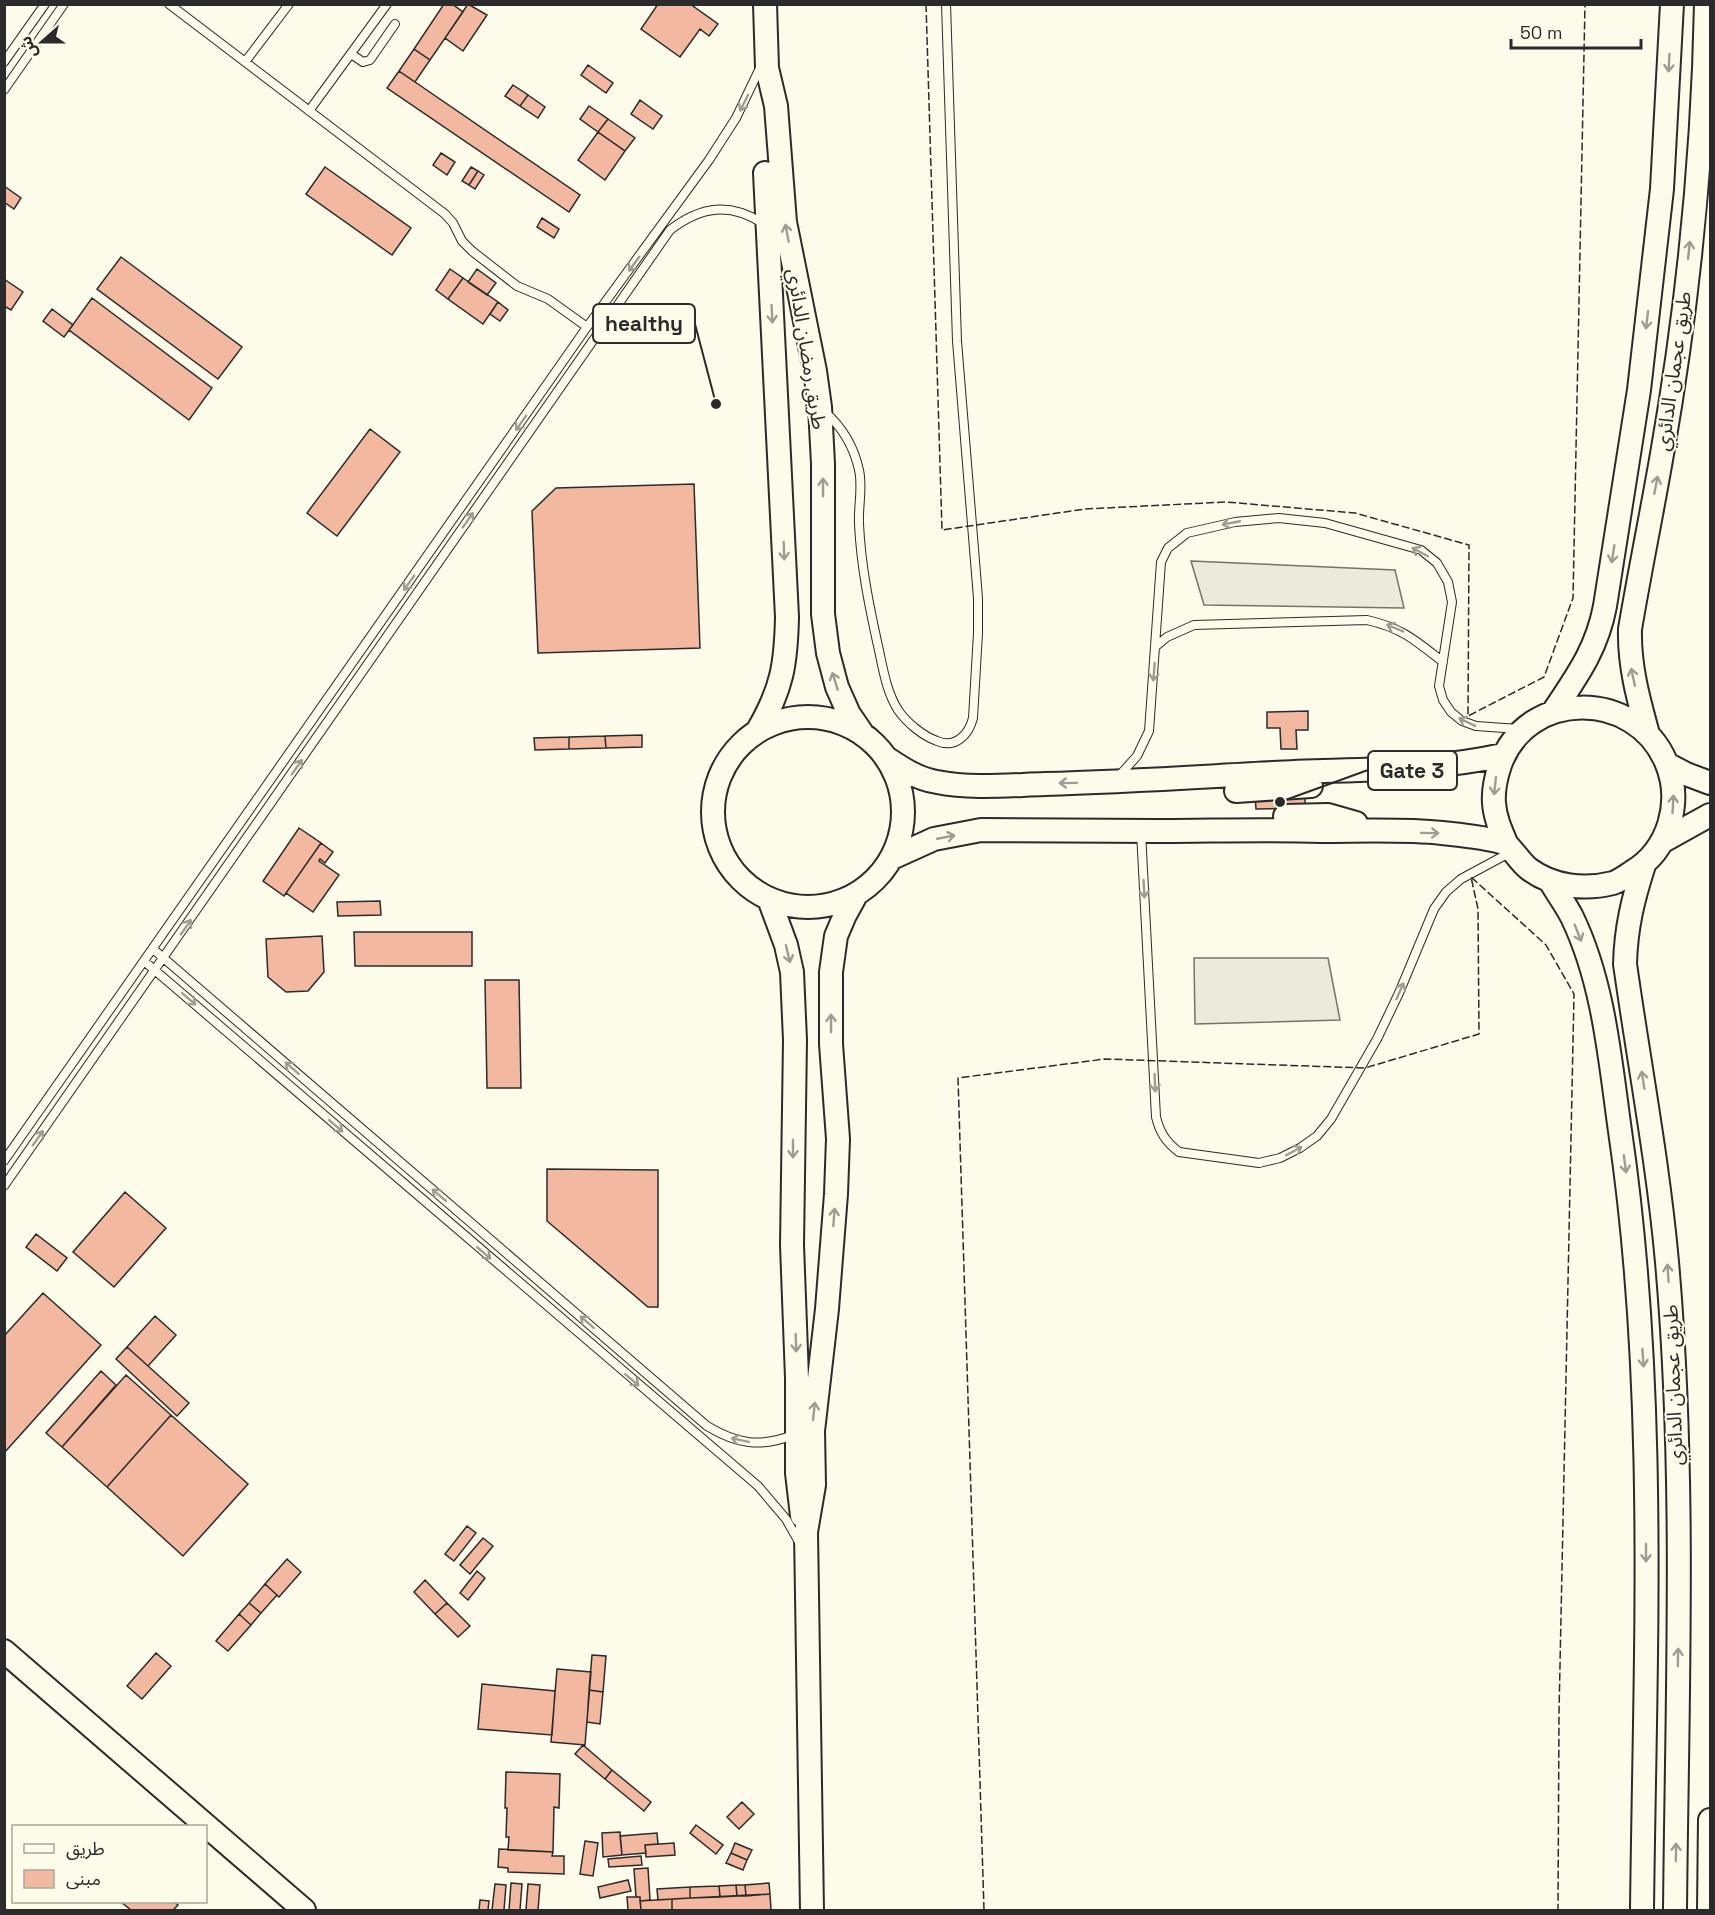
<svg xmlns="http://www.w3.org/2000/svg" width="1715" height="1915" viewBox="0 0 1715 1915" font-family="'Space Grotesk','Noto Sans Arabic',sans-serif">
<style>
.parking{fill:#eceadb;stroke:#74746e;stroke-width:1.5}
.building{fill:#f2b8a0;stroke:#2b2b2b;stroke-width:1.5}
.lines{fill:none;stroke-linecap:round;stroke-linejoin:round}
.lane-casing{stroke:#2b2b2b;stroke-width:10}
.secondary-casing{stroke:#2b2b2b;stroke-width:26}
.lane{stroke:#fdfbea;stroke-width:8}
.secondary{stroke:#fdfbea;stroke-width:22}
.fence{stroke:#2b2b2b;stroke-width:1.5;stroke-dasharray:8 3;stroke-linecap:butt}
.oneway{stroke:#9e9d94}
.labels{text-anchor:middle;stroke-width:4.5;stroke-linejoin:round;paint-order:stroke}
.street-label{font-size:20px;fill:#2b2b2b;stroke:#fdfbea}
.leader{fill:none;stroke:#2b2b2b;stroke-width:2}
.callout-dot{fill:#2b2b2b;stroke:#fdfbea;stroke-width:2}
.callout{fill:#fdfbea;stroke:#2b2b2b;stroke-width:2}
.callout-label{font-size:21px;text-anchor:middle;font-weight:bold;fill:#2b2b2b}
</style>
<rect width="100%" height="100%" fill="#fdfbea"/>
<path class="parking" d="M1191,561L1395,570L1404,608L1204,605Z
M1194,958H1328L1340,1020L1195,1024Z"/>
<path class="building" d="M444,4H452L463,12L430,60L414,49Z
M468,4L487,15L463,51L445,38Z
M658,4H690L718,24L709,36L700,29L680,57L641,29Z
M414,49L430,60L415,82L399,71Z
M588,65L613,83L606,93L581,75Z
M399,71L580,195L569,212L387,88Z
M513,85L528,95L520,106L505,96Z
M528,95L545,107L538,118L520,106Z
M640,100L662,116L653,129L631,114Z
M589,106L608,119L598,132L580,119Z
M608,119L635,138L625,151L598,132Z
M598,132L625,151L605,180L578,160Z
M441,153L455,162L447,175L433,165Z
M325,167L411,228L392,255L306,194Z
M471,167L478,171L469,185L462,181Z
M478,171L484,175L475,189L469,185Z
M4,186L21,198L14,209L4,202Z
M542,218L559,229L554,238L537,227Z
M121,257L242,347L218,379L97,289Z
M450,269L463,278L448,299L436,290Z
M477,269L496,283L487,295L468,282Z
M463,278L498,302L483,324L448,299Z
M4,279L23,292L11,310L4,306Z
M92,298L212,388L189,420L69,330Z
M498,302L508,310L500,321L490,314Z
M52,309L73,325L64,337L43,321Z
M370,429L400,452L337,536L307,513Z
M694,484L700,648L538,653L532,511L556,488Z
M1308,711V730H1296L1297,749H1281L1280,728H1267V712Z
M642,735V747L606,748L605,736Z
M605,736L606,748L569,749V737Z
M569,737V749L535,750L534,738Z
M1305,795V808L1256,809L1255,796Z
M299,828L321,843L284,896L263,881Z
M321,843L333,852L325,863L320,859L319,861L339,875L313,912L286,893Z
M380,901L381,915L338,916L337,902Z
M354,932H472V966H355Z
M322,936L324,972L308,991L286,992L268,977L266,939Z
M485,980H519L521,1088H487Z
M547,1169L658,1170V1307H648L547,1221Z
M125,1192L166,1228L114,1287L73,1252Z
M36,1234L67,1258L57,1271L26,1247Z
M43,1293L101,1345L4,1453V1336Z
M155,1316L176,1335L148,1366L127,1347Z
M127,1347L189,1403L177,1416L116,1359Z
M101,1371L116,1385L62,1447L46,1433Z
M126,1375L171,1415L107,1487L62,1447Z
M171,1415L248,1484L183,1556L107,1487Z
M467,1526L476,1533L454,1561L445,1554Z
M483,1538L493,1546L470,1574L460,1565Z
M287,1559L301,1572L279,1597L265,1584Z
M477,1571L485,1578L468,1600L460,1593Z
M425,1580L447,1603L435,1614L414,1592Z
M265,1584L277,1595L261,1613L249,1603Z
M249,1603L261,1613L251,1625L239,1614Z
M447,1603L470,1626L458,1637L435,1614Z
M239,1614L251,1625L228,1651L216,1641Z
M156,1653L171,1666L142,1699L127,1686Z
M592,1655L606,1656L603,1692L589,1690Z
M557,1669L591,1672L585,1745L551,1742Z
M482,1684L555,1691L552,1735L478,1729Z
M589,1690L603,1692L600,1724L587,1722Z
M583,1745L612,1770L605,1779L575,1754Z
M612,1770L651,1802L644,1811L605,1779Z
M506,1772L560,1774L559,1808L554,1807L553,1852L508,1850L509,1837H506L507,1808H505Z
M742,1802L754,1814L739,1829L727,1817Z
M696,1825L723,1845L716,1854L690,1833Z
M620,1832L622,1855L603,1857L602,1833Z
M657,1833L658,1844L645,1845L646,1853L622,1855L620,1836Z
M585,1841L598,1843L593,1876L580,1874Z
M674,1843L675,1855L646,1857L645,1845Z
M735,1843L752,1850L747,1860L731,1853Z
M499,1849L553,1852L552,1856H564V1874L508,1872V1868L498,1867Z
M731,1853L747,1860L743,1870L726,1863Z
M641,1856L642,1865L609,1867L608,1859Z
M648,1868L650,1900L640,1901V1897H636L634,1869Z
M628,1880L631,1891L600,1898L598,1887Z
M511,1883L522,1884L520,1910H509Z
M769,1883L770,1894L746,1896L745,1885Z
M495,1884L506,1885L504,1910H492Z
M528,1884L540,1885L538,1910H526Z
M736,1885L737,1896L720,1897L719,1886Z
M736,1885H745L746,1896H737Z
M719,1886L720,1897L690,1898V1887Z
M690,1887V1898L658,1900L657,1889Z
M770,1894L771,1910H672V1899Z
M627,1897H640L641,1910H628Z
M672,1899V1910H641L640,1901Z
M480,1900L489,1901L488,1910H479Z
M121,1902H174L178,1905L173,1910H131Z"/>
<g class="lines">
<g class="lane-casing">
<path id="lane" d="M169,4L445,214L453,223L462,241L472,251L517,286L548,299L587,327
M351,54L363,62L370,60L395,24
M4,62L45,4
M245,62L289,4
M4,90L64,4
M309,111L387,4
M825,412C842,427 854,447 859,470C863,488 858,506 859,524C861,566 869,605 878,646C883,668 886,691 898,710C907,723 923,736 937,741C956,749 969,734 973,718L978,633V598L957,341L946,4
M1155,647L1167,637L1194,625L1367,620C1402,628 1415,640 1443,662
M1119,776L1137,756L1149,731L1161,562L1168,548L1187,533L1235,522L1279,518L1325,523L1421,550L1437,563L1448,582L1452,602L1439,686L1443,700L1451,712L1462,721L1476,726L1519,729
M1141,832L1156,1117C1160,1133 1166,1142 1179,1152L1259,1163L1280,1158L1300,1148L1317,1136L1331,1119L1377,1039L1399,993L1434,909L1446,892L1461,879L1511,852
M153,949L707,1426C737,1444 760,1448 793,1435
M144,961L758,1486L786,1519L799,1542
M4,1161L587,327L709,160L736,118L760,68
M4,1186L670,230C701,206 730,202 764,224"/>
</g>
<g class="secondary-casing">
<path id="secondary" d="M765,4L767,68L776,106L785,222L815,371L820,407L823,464V614L828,653L837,687L849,714L862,733
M1553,712C1577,676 1597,649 1605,606L1639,390L1662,189L1672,4
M713 812a95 95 0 1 1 190 0a95 95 0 1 1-190 0Z
M758,730C782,689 786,664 787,617L765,173
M1648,734C1638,698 1629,665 1630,629C1640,570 1652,512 1662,454C1688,306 1703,154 1706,4
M888,759C903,769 918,779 937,782C972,789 1010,785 1045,784C1121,782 1197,777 1273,773C1350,769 1427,772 1503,755
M1667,764L1686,774L1710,783
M1236,791L1311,786
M1285,816L1328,815L1356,823
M1663,841L1710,815
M892,858L934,839L981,830C1039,830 1098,831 1157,831C1212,831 1266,829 1321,831C1360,831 1404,829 1442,833C1454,834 1499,839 1507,845C1513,850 1521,863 1529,869C1553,887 1585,890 1613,883C1619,881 1626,876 1632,872C1669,850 1683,802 1666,762C1635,689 1527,689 1500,765C1496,777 1493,790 1494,803C1495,818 1501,831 1507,845
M1644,865C1633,899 1626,927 1625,964C1639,1063 1658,1162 1667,1262C1686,1477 1677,1695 1675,1910
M1550,881C1557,893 1566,905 1572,917C1604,983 1610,1060 1620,1131C1658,1389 1645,1651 1642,1910
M769,899L786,945L792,972L795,1040L792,1245L797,1378V1473L802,1516
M4,1651L304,1910
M812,1910L806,1532L814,1485L813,1431L827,1309L836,1194L838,1139L831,1044V972L836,936L845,915L856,895
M1709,1910L1710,1820"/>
</g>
<use href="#lane" class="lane"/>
<use href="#secondary" class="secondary"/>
<path class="fence" d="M926,4L942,530L1085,509L1226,502L1355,513L1469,545L1468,716L1544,677L1573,598L1585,4
M984,1910L958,1078L1105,1059L1365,1068L1479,1034L1478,909L1471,877L1546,945L1574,994L1559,1713L1558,1910"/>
</g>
<defs><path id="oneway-shaft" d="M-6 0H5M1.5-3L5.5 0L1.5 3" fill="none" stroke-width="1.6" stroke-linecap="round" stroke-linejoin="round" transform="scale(1.5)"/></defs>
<g class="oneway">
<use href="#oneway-shaft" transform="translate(1669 63) rotate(93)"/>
<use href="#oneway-shaft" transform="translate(744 103) rotate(117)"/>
<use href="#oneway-shaft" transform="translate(787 233) rotate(-101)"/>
<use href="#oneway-shaft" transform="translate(1689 250) rotate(-84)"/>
<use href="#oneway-shaft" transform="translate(634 264) rotate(126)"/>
<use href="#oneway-shaft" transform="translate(772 314) rotate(87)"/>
<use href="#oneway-shaft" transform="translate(1647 320) rotate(97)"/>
<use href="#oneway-shaft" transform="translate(521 423) rotate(125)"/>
<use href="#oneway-shaft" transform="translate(1656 485) rotate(-79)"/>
<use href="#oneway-shaft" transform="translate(823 487) rotate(-90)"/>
<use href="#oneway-shaft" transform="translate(468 520) rotate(-55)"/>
<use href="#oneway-shaft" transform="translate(1231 523) rotate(169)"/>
<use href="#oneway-shaft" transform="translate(784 551) rotate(88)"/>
<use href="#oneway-shaft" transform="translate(1420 552) rotate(-152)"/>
<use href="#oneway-shaft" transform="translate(1613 554) rotate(99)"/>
<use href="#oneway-shaft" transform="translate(409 583) rotate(125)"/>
<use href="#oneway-shaft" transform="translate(1395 628) rotate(-157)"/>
<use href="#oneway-shaft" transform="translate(1154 672) rotate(94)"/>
<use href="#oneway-shaft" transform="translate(1633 677) rotate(-102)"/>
<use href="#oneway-shaft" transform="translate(835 681) rotate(-107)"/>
<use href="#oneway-shaft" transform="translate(1467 722) rotate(-154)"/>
<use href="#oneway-shaft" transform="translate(297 767) rotate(-55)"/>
<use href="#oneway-shaft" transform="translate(1068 783) rotate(179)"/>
<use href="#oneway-shaft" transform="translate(1495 786) rotate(96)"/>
<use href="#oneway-shaft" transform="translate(1673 804) rotate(-87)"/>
<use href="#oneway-shaft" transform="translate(1430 833) rotate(1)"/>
<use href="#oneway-shaft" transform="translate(946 837) rotate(-11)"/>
<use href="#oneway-shaft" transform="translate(1144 889) rotate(87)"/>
<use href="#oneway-shaft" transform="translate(186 927) rotate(-55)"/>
<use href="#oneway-shaft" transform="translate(1578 933) rotate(68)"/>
<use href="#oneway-shaft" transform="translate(788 954) rotate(77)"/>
<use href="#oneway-shaft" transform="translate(1400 991) rotate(-66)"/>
<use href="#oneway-shaft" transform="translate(189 999) rotate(41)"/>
<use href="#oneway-shaft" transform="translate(831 1023) rotate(-90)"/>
<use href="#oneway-shaft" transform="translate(292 1068) rotate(-139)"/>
<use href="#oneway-shaft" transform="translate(1643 1080) rotate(-99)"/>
<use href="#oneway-shaft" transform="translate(1155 1083) rotate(87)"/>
<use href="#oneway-shaft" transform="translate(336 1126) rotate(41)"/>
<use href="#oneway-shaft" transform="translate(38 1138) rotate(-55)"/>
<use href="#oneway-shaft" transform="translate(793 1149) rotate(90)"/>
<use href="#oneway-shaft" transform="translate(1294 1151) rotate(-28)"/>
<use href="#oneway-shaft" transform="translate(1625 1164) rotate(82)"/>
<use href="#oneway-shaft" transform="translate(439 1195) rotate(-139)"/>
<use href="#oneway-shaft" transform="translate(834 1217) rotate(-86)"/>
<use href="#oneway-shaft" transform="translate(484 1253) rotate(41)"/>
<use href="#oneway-shaft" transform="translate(1668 1273) rotate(-94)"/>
<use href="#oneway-shaft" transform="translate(587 1322) rotate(-139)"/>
<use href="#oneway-shaft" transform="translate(796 1343) rotate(88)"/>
<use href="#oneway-shaft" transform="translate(1643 1358) rotate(86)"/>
<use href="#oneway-shaft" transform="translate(632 1380) rotate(41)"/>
<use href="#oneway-shaft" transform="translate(814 1411) rotate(-84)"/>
<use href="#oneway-shaft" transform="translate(740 1440) rotate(-168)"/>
<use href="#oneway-shaft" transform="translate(1646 1553) rotate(90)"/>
<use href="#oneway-shaft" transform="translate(1678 1657) rotate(-89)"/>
<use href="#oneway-shaft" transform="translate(1676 1852) rotate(-89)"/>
</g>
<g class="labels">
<g class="street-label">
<text transform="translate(807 349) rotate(81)" y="7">طريق رمضان الدائري</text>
<text transform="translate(1673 371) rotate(-82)" y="7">طريق عجمان الدائري</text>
<text transform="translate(1673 1385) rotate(-92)" y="7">طريق عجمان الدائري</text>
</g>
</g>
<path class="leader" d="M716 404L695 324M1280 802L1368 770"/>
<g class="callout-dot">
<circle cx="716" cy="404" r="6"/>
<circle cx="1280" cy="802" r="6"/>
</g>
<g class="callout">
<rect x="593" y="304" width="102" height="39" rx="6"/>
<rect x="1368" y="751" width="89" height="39" rx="6"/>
</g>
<g class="callout-label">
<text x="644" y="331">healthy</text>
<text x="1412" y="778">Gate 3</text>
</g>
<rect width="1715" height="1915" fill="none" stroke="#2b2b2b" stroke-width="12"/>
<rect x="12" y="1825" width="195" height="78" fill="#fdfbea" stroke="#a9a89e" stroke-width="1.5"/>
<rect x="24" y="1844" width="30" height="9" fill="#fdfbea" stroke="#a9a89e" stroke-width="1.5"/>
<text x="66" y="1855" font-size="18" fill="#2b2b2b">طريق</text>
<rect x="24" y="1870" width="30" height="18" fill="#f2b8a0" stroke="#a9a89e" stroke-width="1.5"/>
<text x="66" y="1885" font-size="18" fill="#2b2b2b">مبنى</text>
<g transform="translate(42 42) rotate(249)" stroke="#fdfbea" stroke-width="4.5" paint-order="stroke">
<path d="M0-4.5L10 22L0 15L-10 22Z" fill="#2b2b2b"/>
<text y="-9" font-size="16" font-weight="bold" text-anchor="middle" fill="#2b2b2b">ش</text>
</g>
<path d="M1511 39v9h130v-9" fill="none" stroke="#2b2b2b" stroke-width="3"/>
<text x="1520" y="39" font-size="18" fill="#2b2b2b" stroke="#fdfbea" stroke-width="4.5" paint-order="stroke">50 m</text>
</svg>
